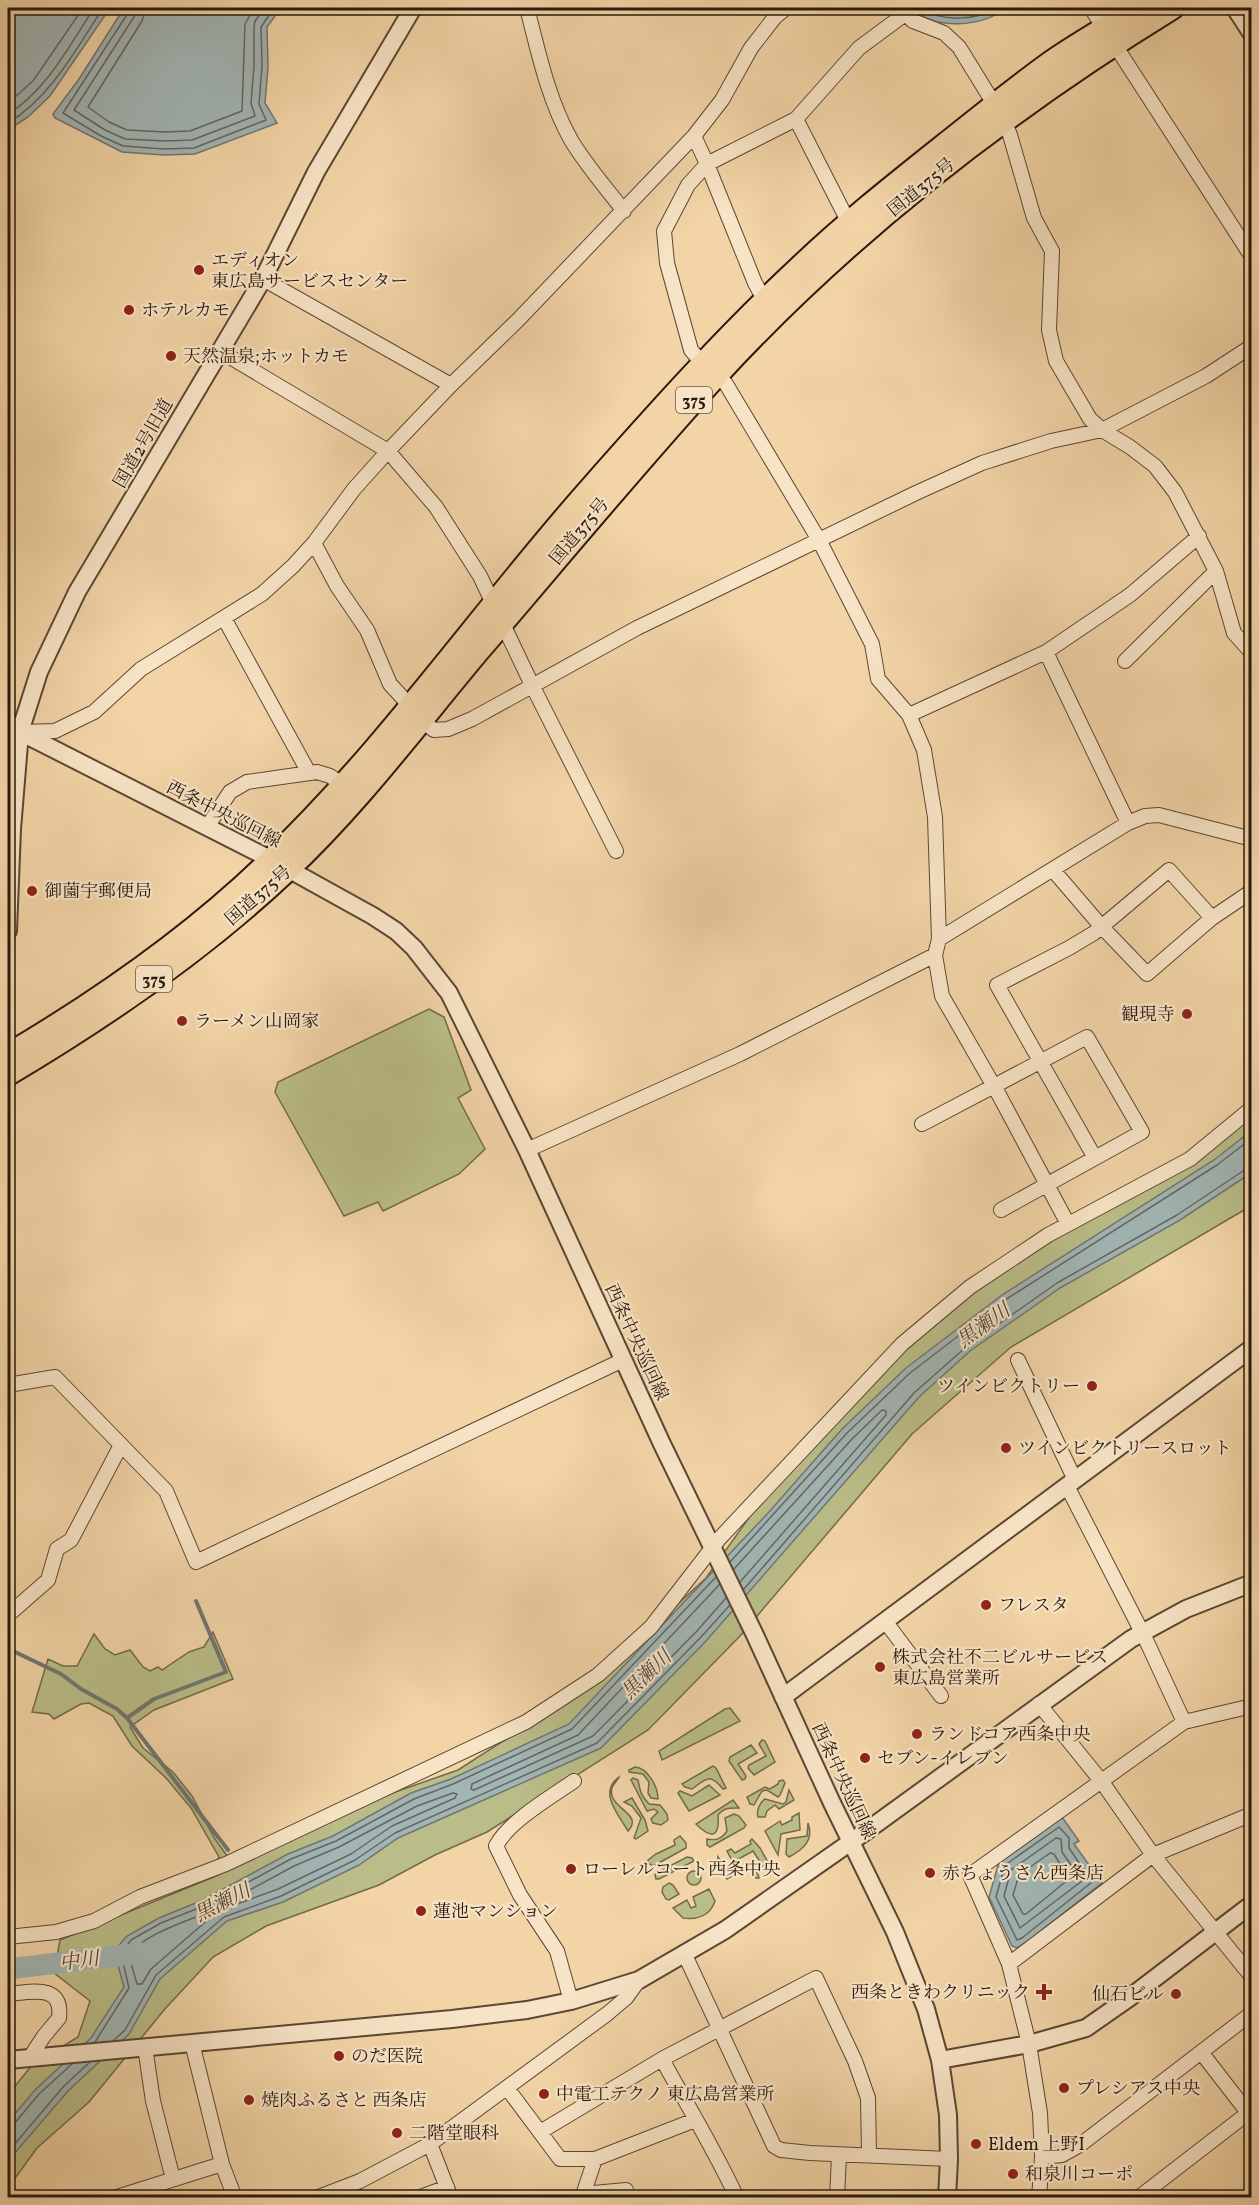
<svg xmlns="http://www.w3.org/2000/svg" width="1259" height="2205" viewBox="0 0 1259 2205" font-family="Vollkorn,'Noto Serif JP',serif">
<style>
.green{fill:#babd87;stroke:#726a4a;stroke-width:1.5}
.water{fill:#a1b5b4;stroke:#717672;stroke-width:1.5}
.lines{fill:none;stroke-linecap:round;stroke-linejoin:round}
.shore{stroke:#656661;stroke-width:1.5}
.stream{stroke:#717672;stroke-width:4}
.river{stroke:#a1b5b4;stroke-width:21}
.minor-casing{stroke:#5b4734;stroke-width:16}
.tertiary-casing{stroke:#5b4734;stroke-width:20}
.trunk-casing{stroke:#29180e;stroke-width:26}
.minor{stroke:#f7e3c5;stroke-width:14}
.tertiary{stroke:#f7e3c5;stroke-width:16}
.trunk{stroke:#f2d4a6;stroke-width:22}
.poi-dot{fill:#8f2418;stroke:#f7e3c5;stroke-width:2}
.labels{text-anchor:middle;stroke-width:4.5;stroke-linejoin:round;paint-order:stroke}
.shield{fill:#f7e3c5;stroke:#675545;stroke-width:1.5}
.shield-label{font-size:16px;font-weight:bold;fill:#29180e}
.street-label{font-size:18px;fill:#29180e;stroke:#f7e3c5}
.poi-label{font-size:18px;fill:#29180e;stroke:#f7e3c5;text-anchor:start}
.water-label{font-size:20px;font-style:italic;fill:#4d4740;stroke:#f7e3c5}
</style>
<rect width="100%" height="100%" fill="#f2d4a6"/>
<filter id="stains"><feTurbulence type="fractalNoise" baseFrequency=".00333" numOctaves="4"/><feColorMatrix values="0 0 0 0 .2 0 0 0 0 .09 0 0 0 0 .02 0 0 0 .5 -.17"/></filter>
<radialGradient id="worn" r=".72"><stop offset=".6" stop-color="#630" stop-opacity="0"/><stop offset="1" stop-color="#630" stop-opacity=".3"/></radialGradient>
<path class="green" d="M429,1009L444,1017L471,1090L458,1098L485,1149L459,1174L383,1211L378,1202L344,1216L275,1092L278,1082Z
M1251,1116V1206L1011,1347L912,1434L740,1636L648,1730L487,1832L435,1855L379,1885L266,1926L213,1957L164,2010L89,2102L37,2148L8,2188V2095L32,2065L78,2037L90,2001L54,1973L60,1940L216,1876L324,1817L458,1770L586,1688L706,1578L788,1463L880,1367L980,1280Z
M213,1632L233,1679L154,1710L130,1727L143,1748L173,1772L192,1796L215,1839L228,1857L216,1862L219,1857L191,1808L166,1778L132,1746L113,1716L89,1703L81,1704L54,1719L49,1714L32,1712L48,1659L63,1666H77L94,1634L105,1649L115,1655L130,1650L143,1667L150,1671L158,1667L162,1670L189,1652L204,1647Z
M730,1708L740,1721L662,1760L659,1751L725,1709Z
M762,1740L765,1741L775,1762L754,1775L748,1768L749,1765L766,1756L759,1744Z
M751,1745L757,1753L738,1764L746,1776L745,1779L742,1780L729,1761L730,1757Z
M713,1766L716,1768L726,1788L723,1789C710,1773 707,1778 692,1789L685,1787L682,1784Z
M635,1767C648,1768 658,1787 658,1799L651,1798L648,1793L649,1782L643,1774L629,1772V1770Z
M619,1777C618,1780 613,1784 612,1788C606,1808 645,1813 628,1831C618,1814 598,1792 619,1777Z
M633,1778L638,1780C640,1791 641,1796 649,1804L660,1805L667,1814L668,1820L661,1825L653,1823L651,1819L658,1812L654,1809L647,1811L631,1780Z
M783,1780L785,1783L780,1795L778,1797L767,1790L762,1791L754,1805L750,1804L747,1797L765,1787L770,1789L778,1784L779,1781Z
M709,1785L720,1795L689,1811L678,1793L680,1791L692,1796Z
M789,1790L794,1800L779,1809L775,1805L767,1811L765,1817H758C756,1811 760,1802 765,1799L783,1804L786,1802Z
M632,1798L645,1820L648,1831L636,1839L634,1838L641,1818L632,1806L624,1802Z
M733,1800L739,1808C729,1808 725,1807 718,1815C720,1838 711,1839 696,1824Z
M799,1813L800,1830L781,1834L778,1855L765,1831L780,1821L782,1825L792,1820V1817Z
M734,1814L739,1816L746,1825L744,1828L710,1847L707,1845V1839C716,1841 722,1839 727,1831L725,1818Z
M808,1823C814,1840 804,1849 789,1857L786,1854L787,1839L807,1836Z
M680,1836L686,1843V1848L657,1864L653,1866L648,1863V1860L656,1854L675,1845L674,1840Z
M752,1839L760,1848L770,1866L769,1869L766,1871L753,1851L733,1862L727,1851L731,1849L735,1853L751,1844L750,1841Z
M687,1857L692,1858L694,1861L659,1879H656L655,1875L658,1872Z
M718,1857L729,1874L751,1863L758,1874L759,1878H756L749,1866L727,1879L718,1863Z
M687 1878a7 7 0 1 1 14 0a7 7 0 1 1-14 0Z
M669,1883L673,1885L679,1894L669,1900L666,1899L662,1892L663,1887Z
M709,1889L715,1901C710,1916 697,1920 683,1918L673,1908L687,1900L691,1908L696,1906L693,1897Z"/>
<path class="water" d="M17,8H110L50,96L28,117L8,130V12Z
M124,8H281L267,27L268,67L265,103L277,123L195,154L164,155L122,152L55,118L53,114L79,79Z
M911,8H1007C981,27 936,31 911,8Z
M1251,1131V1173L1180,1220L1060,1288L970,1351L919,1397L706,1641L601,1748L398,1838L359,1865L283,1902L227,1921L160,1979L129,2034L68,2091L8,2161V2122L35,2090L91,2038L124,1987L114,1951L127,1936L159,1918L203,1900L288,1854L333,1836L411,1793L451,1779L569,1724L769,1512L842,1429L906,1368L1002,1295L1214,1160Z
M1062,1817L1079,1841L1074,1844L1102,1883L1025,1943L1017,1948L1012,1946L989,1897L999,1862Z"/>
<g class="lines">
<path class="shore" d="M129,8L128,13L63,113L101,136L123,146L164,149L194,148L266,120L259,104L262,66L261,27L274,8
M136,8L134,17L74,110L105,130L125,139L165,141L192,140L255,116L251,103L254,66V27L255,21L265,8
M146,8L142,21L88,107L109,122L127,130L165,132L190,131L242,111L245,24L254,8
M920,8C940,22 976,21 997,8
M8,103L33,81L83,8
M8,114C46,91 70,45 94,8
M8,123C51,97 76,49 103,8
M730,1562L847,1433L910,1373L1005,1300L1217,1165L1252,1138
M734,1569L852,1439L882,1410L886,1411V1415L740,1582
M720,1584L578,1735L472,1784L471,1789L474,1790L593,1736L696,1632L726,1598
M744,1589L914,1393L966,1347L1057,1283L1177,1215L1246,1169H1252
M453,1793L457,1794L455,1798L392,1826L351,1854L278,1889L237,1904L234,1902L235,1898L294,1866L339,1847L417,1806Z
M1059,1827L1069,1838V1848L1092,1882L1022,1938L1017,1940L996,1897L1005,1865Z
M1056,1838L1061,1839L1062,1852L1082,1881L1020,1928L1004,1896L1011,1870Z
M1050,1853L1054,1854L1069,1879L1026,1914H1023L1013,1895L1019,1875Z
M208,1912L211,1914V1917L151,1969L142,1984H137L129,1956C141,1935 185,1922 208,1912Z
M114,2040L125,2030L156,1975L224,1917L281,1896L355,1860L395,1833L597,1743L701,1637L730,1605
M95,2042L129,1988L121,1954L131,1940L161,1923L206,1905L291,1859L336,1841L414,1799L453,1784L572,1729L716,1577
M8,2125L14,2124L39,2094L72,2064
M8,2152L64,2086L90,2062"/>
<path class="stream" d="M8,1645L13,1651L61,1674L81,1689L117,1709L127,1718L228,1850
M127,1718L154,1699L226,1672L196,1601"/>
<path class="river" d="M8,1969L141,1953"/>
<g class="minor-casing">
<path id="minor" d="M525,8L528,12C539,55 549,101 571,140C586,165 606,188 624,211
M900,8L913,21L944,33L959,47L1004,120L1010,135L1034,218L1052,251L1049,330L1056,361L1090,419L1102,430L1130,447L1155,466L1175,492L1216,571L1234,633L1252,653
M1091,8L1252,257
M694,136L707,164L755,283L765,301
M849,223L796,119L859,48L905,14
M263,279L451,385
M220,351L388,451L436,507L480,576L532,685L616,851
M703,364L691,350L667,263L664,231L688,185L707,164L796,119
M717,375L726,384L819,540L872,644L878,679L909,715L924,750L935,817L939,939L935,955L942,996L999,1095L1068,1224
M314,543L337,586L367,630L390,684L411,707
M224,618L309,773
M1046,652L1128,823
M1125,661L1216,571
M909,715L1046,652L1130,595L1199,536
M422,721L434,730L448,729L472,719L637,628L916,493L982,463L1051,441L1102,430L1206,376L1252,346
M20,732L55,731L94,712L141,669L262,594L293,566L314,543L354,489L388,451L451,385L518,320L694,136L722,100L751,48L775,17L786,8
M207,827L230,792L247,782L317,772L330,776L343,785
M1053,870L1101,926L1147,974L1212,918L1252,891
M939,939L1128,823L1145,816L1159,815L1252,839
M922,1124L1087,1037L1142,1132L1001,1210
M527,1150L740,1054L935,955
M1095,1158L997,985L1069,948L1094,933L1169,870L1212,918
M1018,1360L1075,1480
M8,1385L55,1377L166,1491L196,1562L623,1360
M1067,1486L1146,1640L1184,1722
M8,1615L48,1580L57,1549L71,1540L121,1445
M885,1621L941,1696
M1039,1704L1102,1782L1153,1855L1252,1977
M8,1937L56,1932L94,1921L140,1897L226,1864L526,1722L598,1675L651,1627L719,1539L902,1344L970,1287L1048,1235L1190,1159L1252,1108
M685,1955L774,2146L781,2150L810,2153L949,2159
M1009,1964L1153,1855L1252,1814
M8,1994C31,1992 63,1983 59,2018L44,2036L29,2059
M571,2001L557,1951L520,1895L496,1846C508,1822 551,1797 574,1781
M192,2043L222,2164L235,2198
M145,2047L153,2101L173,2179
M1201,2052L1252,2118
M662,2059C687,2105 715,2150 737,2198
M507,2088L560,2159H595L695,2120
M540,2132L662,2059L816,1978L855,2061L868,2098L869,2154
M430,2144L451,2198
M1042,2157L1062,2155L1080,2145L1252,2013
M583,2194L626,2190
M114,2198L222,2164
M316,2198L360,2181L430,2144L607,2014L626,1998L639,1980
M418,2198L447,2187
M582,2198L595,2159
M837,2198L839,2155
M1039,2198L1042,2157L1040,2113L1029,2044L1009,1964L970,1875L1184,1722L1252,1706
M1138,2198L1252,2110"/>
</g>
<g class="tertiary-casing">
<path id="tertiary" d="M1235,8L1252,34
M8,722L20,732L272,860L373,916L396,931L414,948L449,993L527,1150L662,1444L754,1633L832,1803L895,1932L926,2009L940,2060L948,2115L949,2159L947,2198
M8,931L12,829L20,732L39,672L77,592L263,279L316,172L413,8
M783,1697L1252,1348
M8,2060L452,2019L527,2010L571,2001L639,1980L725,1930L865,1832L1131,1639L1186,1609L1252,1583
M940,2060L1029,2044L1086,2028L1129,1998L1252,1904"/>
</g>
<g class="trunk-casing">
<path id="trunk" d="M8,1055C101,1000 192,937 270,861C389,747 482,611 590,489C657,413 725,337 799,268C844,225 893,186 942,147C979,118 1015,88 1053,61C1081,42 1110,25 1139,8
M8,1074C106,1016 201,951 285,872C357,805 416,725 479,650C557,559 633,467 714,378C847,233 1005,111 1172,8"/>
</g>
<use href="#minor" class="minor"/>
<use href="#tertiary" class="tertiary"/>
<use href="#trunk" class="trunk"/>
</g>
<g class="poi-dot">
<circle cx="199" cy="270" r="6"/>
<circle cx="129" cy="310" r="6"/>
<circle cx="171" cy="356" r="6"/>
<circle cx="32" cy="891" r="6"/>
<circle cx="1187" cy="1014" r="6"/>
<circle cx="182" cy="1021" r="6"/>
<circle cx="1092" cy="1386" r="6"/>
<circle cx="1006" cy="1448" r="6"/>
<circle cx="986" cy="1605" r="6"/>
<circle cx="880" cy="1667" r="6"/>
<circle cx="917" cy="1734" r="6"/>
<circle cx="865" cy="1758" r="6"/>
<circle cx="571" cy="1869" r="6"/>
<circle cx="930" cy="1873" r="6"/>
<circle cx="421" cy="1911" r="6"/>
<path d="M1041 1983h6v6h6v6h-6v6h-6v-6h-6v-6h6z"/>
<circle cx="1176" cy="1994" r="6"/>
<circle cx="339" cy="2056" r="6"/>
<circle cx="1064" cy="2088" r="6"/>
<circle cx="544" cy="2094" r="6"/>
<circle cx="249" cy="2100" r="6"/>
<circle cx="397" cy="2133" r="6"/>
<circle cx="976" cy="2144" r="6"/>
<circle cx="1013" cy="2174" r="6"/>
</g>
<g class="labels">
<g class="shield">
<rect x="676" y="387" width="36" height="26" rx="4.5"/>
<rect x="136" y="966" width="36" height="26" rx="4.5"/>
</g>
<g class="shield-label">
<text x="694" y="406">375</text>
<text x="154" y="985">375</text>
</g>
<g class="street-label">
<text transform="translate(921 187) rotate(-39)" y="6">国道375号</text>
<text transform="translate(143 443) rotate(-60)" y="6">国道2号旧道</text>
<text transform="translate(579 531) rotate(-50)" y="6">国道375号</text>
<text transform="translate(224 814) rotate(27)" y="6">西条中央巡回線</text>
<text transform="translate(258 895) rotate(-41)" y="6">国道375号</text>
<text transform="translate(637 1342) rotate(65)" y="6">西条中央巡回線</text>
<text transform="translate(844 1781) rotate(65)" y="6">西条中央巡回線</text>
</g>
<g class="poi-label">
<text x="211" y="266">エディオン<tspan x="211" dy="21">東広島サービスセンター</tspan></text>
<text x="141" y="316">ホテルカモ</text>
<text x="183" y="362">天然温泉;ホットカモ</text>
<text x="44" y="897">御薗宇郵便局</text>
<text x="1175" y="1020" text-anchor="end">観現寺</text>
<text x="194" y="1027">ラーメン山岡家</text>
<text x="1080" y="1392" text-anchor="end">ツインビクトリー</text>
<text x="1018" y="1454">ツインビクトリースロット</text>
<text x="998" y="1611">フレスタ</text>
<text x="892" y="1663">株式会社不二ビルサービス<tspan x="892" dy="21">東広島営業所</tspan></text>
<text x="929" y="1740">ランドコア西条中央</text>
<text x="877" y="1764">セブン-イレブン</text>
<text x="583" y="1875">ローレルコート西条中央</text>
<text x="942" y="1879">赤ちょうさん西条店</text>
<text x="433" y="1917">蓮池マンション</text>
<text x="1030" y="1998" text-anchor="end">西条ときわクリニック</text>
<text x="1164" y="2000" text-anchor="end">仙石ビル</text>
<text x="351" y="2062">のだ医院</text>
<text x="1076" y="2094">プレシアス中央</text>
<text x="556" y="2100">中電工テクノ 東広島営業所</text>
<text x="261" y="2106">焼肉ふるさと 西条店</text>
<text x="409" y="2139">二階堂眼科</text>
<text x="988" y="2150">Eldem 上野I</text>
<text x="1025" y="2180">和泉川コーポ</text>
</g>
<g class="water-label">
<text transform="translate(983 1325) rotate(-36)" y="7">黒瀬川</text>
<text transform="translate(646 1674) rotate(-44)" y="7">黒瀬川</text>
<text transform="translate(222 1902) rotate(-27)" y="7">黒瀬川</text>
<text transform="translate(79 1960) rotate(-7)" y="7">中川</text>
</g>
</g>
<rect width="1259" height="2205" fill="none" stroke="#f2d4a6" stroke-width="30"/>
<rect x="9" y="9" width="1241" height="2187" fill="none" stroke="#29180e" stroke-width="3"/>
<rect x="15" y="15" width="1229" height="2175" fill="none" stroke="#29180e" stroke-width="1.5"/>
<rect width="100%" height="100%" filter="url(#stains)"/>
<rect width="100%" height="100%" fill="url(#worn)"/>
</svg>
